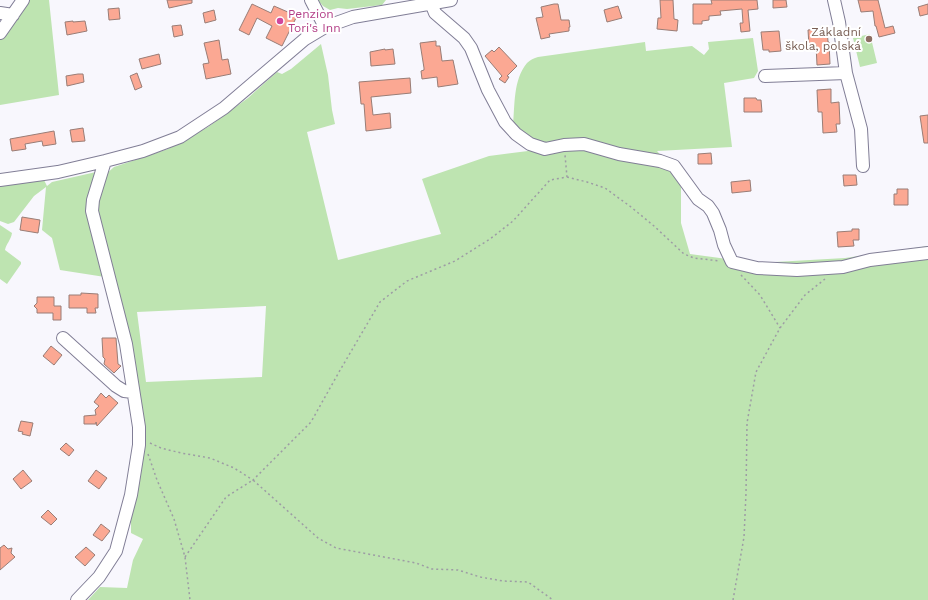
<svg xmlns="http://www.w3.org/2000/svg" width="928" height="600" viewBox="0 0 928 600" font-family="'Work Sans',sans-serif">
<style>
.green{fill:#bee4b1;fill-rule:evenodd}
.building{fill:#fba893;stroke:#997d76}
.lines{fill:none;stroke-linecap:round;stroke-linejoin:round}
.minor-casing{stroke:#817e96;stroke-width:14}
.path{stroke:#9d9ca4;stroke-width:1.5;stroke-dasharray:2 3;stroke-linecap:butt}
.minor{stroke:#fff;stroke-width:12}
.hotel-dot{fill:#d1479c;stroke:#fff;stroke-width:1.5}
.education-dot{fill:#8d6e63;stroke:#fff;stroke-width:1.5}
.labels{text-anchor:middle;stroke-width:4;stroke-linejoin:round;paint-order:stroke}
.hotel-label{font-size:12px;fill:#b23c85;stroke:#fff;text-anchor:start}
.education-label{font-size:12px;fill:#785e54;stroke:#fff;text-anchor:end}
</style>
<rect width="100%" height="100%" fill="#f8f7fd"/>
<path class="green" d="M28,0H49L59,95L0,105V39L19,16Z
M318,0H386L382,5L347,9L338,8L330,10L323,6Z
M870,34L877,63L860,67L853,38Z
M753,38L758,71L754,78L724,83L732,147L657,151L671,167L681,187V223L690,254L757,263L845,258L928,246V600H88L100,587L127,588L133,560L143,539L131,533V508L141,449L96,214L97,199L105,175L114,167L168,149L208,127L248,98L277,72L282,74L291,69L321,44L328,75L332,110L335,124L307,132L338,260L441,234L422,179L489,156L528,151L544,143L524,136L513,125C515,105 513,80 527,63C530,60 534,58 538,57L645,42L646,51L692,46L704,55L709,49L708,42ZM266,306L262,377L146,382L137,312Z
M96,172L87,210L105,277L60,270L52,238L42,230L46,187L34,196L14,222L8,224L0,221V185L44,180L47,186L52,182Z
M0,225L12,233C11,240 6,244 5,250L21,262V264L7,284L0,279Z"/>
<path class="building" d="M167,0H192V3L169,8Z
M660,0H673L674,19L678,20L677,31L657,29L658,18H661Z
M711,0H757L758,9L748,10L750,31L741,32L740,23H743L742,9L720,11L721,15L709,16V20L702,21V24H693V4H712Z
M773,0H786L787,7L773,8Z
M858,0H878L885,28L893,26L895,33L879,37L876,26H875L873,11L861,12Z
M252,4L271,13L274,6L297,16L282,46L266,38L272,26L257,18L249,35L239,30Z
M554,4H558L561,20H569L570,27H569V31L549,34L550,37L541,39L536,18L543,17L541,7Z
M928,4V14L920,16L918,7Z
M618,6L622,18L607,22L604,10Z
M119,8L120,19L109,20L108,9Z
M214,10L216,20L205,23L203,13Z
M73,21V22L85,21L87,31L67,35L65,22Z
M181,25L183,35L174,37L172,26Z
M827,28L828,42H829L830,64L817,65L816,45L809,46L808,30Z
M779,31L781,51L769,52V50H763L761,32Z
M219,40L222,60L228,59L231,74L206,79L203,64L209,63L204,43Z
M436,41V46H440L442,61L453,60L458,84L438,87L437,77L422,79L421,71L424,70V68L420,43Z
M499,47L517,66L507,76L509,77L505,83L499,79L502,76L485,56L492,50L494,52Z
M385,49V50L393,49L395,64L371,66L370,52Z
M159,54L161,64L142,69L139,59Z
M137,73L142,87L135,90L130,76Z
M78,74H83L84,82L67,86L66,76Z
M410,78L411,93L371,97L373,115L390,113L391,128L366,131L364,104H361L359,82Z
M831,89V103L839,102L840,124H836L837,132L823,133L822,112H818L817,90Z
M744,98H756L757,100H761L762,112H744Z
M928,115V143H924L920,116Z
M83,128L85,141L72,142L70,130Z
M54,131L56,144L43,146L42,141L25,144L26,149L12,151L10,139Z
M711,153L712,164H698V154Z
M843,175H856L857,185L844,186Z
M750,180L751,191L732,193L731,182Z
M897,189H908V205H894V194H897Z
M22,217L40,220L38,233L20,230Z
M852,229H859V240H853L854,246L838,247L837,232L852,231Z
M81,293L98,294V308H95L96,313H87V308H69V295H81Z
M37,297H54V306H61V320H53V313H37V309L34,306L37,303Z
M102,338H116L118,364L121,366L114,373L104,364L105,359L103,357Z
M51,346L62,355L54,365L43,356Z
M101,393L106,398L109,395L118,403L97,426L96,422V424H84V416L96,415L95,410L99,406L94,402Z
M21,421L33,423L30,436L22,434L23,432L18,431Z
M66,443L74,450L69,456L60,449Z
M23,470L32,481L21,489L13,479Z
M96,470L107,478L99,489L88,481Z
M48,510L57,519L51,525L41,517Z
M101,524L110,531L102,541L93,535Z
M4,545L8,549L12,548L11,553L15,557L0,570V548Z
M86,547L95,555L85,566L75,557Z"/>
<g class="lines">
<g class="minor-casing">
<path id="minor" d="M311,0L325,27
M834,0L839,22L846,73L861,129L863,166
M431,3L435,13L464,38L471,48L488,90L505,122L516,134L530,144L545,149L564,145L584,144L619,154L660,161L674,166L698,199L708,206L713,213L720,230L724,245L732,262L757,268L797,270L843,267L870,260L928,253
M0,13L13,15
M0,33L23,0
M765,76L846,73
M0,180L58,172L105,161L143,151L180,137L224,108L305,39L325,27L353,17L451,0
M63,338L116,386L124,391L133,392
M77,600L99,577L116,551L131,495L139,445V427L126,344L92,211L93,200L105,161"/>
</g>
<path class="path" d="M567,177L587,182L605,188L631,207L654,226L684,254L694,258L720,261
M741,275L760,295L780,328
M150,443L161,448L181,453L210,458L234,468L253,480L311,422L339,372L380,302L407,281L455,261L490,239L513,221L550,180L567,177L565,155
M148,454L157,480L174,519L185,557L190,600
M185,557L226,497L253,480L318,538L336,548L416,563L432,569L458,570L480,577L503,581L528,582L553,600
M733,600L744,537L746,493L747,423L756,372L780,328L805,295L825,279"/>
<use href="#minor" class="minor"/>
</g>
<circle class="hotel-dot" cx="280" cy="21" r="4"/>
<circle class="education-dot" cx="869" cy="39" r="4"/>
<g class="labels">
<g class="hotel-label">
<text x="288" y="18">Penzion<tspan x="288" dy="14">Tori's Inn</tspan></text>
</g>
<g class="education-label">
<text x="861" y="36">Základní<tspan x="861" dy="14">škola, polská</tspan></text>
</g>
</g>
</svg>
